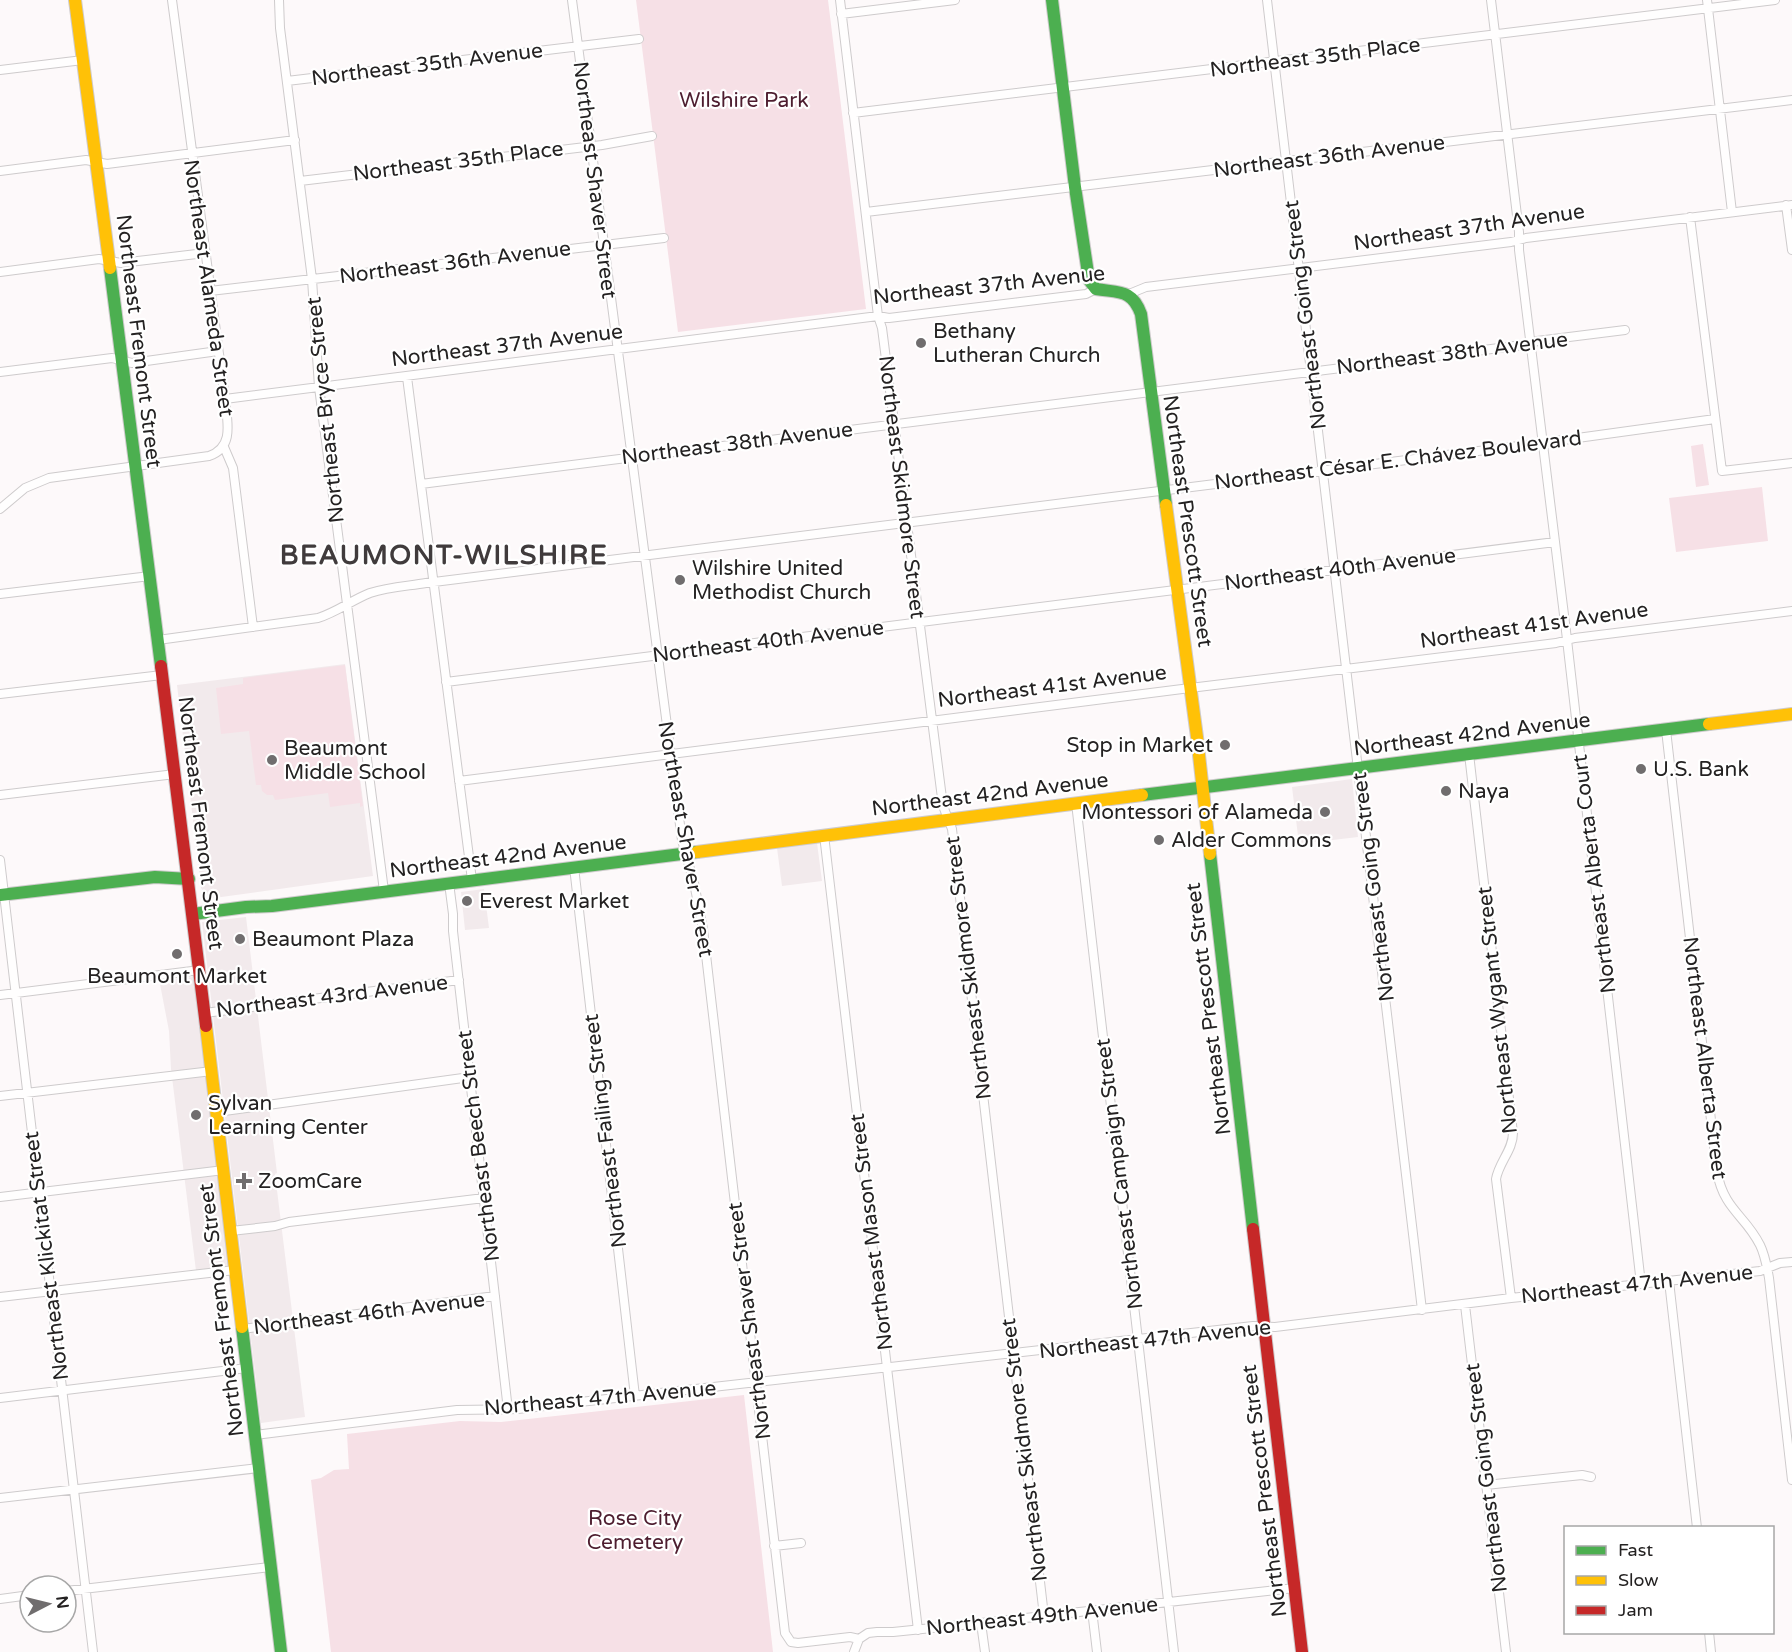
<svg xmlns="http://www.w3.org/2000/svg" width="1792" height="1652" viewBox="0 0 1792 1652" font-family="'Varela Round',sans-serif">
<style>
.built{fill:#f2eaec}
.green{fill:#f6e0e6}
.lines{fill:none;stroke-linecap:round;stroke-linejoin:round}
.street-casing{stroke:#cecbcc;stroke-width:10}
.fast-casing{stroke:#cecbcc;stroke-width:14}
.slow-casing{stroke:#cecbcc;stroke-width:14}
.jam-casing{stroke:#cecbcc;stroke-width:14}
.street{stroke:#fffefe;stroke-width:8}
.fast{stroke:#4caf50;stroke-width:12}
.slow{stroke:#ffc107;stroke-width:12}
.jam{stroke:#c62828;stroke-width:12}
.poi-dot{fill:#706d6e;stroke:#fff;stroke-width:2}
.labels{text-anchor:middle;stroke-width:4.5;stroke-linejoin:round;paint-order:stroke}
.street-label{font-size:21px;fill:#242222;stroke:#fff}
.park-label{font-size:21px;fill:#4d1d2f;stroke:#fff}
.poi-label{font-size:21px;fill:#242222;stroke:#fff;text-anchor:start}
.district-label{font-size:27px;font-weight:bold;letter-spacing:1.5px;fill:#403b3c;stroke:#fff}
</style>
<rect width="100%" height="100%" fill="#fdf9fa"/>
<path class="built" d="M345,664L373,876L214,898L206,895L201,888L177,685Z
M1352,779L1358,837L1299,844L1292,787Z
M817,843L822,881L782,886L777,848Z
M484,889L489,928L465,930L461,892Z
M246,917L277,1173L275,1174L305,1417L261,1423L202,922Z
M194,977L231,1266L196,1271L171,1069L169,1031L160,984L161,980Z"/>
<path class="green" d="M636,0H828L866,309L678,332Z
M1703,444L1709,485L1696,487L1691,446Z
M1762,487L1768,541L1676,552L1669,498Z
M345,665L363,806L360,807V803L330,807L328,793L275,800L273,795H267L262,791L261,785H256L249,731L221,734L216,688L243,684V678Z
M744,1395L773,1652H331L311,1480L321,1478L334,1470L349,1469L347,1434L460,1421L501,1422Z"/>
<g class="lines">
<g class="street-casing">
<path id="street" d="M279,0L280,28L312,279L319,387L384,891
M572,0L682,840L694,883L703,929L785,1633L791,1642L798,1643L850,1637L859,1639L868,1633L877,1632H893L981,1623L1295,1588
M840,0L878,316L882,328L943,806L952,829L1044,1616
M1267,0L1422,1310
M1491,0L1519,232V250L1566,631L1641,1284
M1707,0L1732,212
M841,14L955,0
M0,70L83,60
M287,81L639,39
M853,113L1775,0
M0,171L86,160L107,164L295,140
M300,181L602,145L652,136
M1786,205L1792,250
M866,212L1792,100
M1690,217L1722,471L1792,463
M0,272L99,259L121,263L205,253
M210,291L664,238
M1129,294L1146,287L1511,242L1526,238L1792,205
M0,372L112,358L132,363L218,351
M407,377L472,880
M225,399L878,316L889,318L1086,294L1096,289
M224,447L233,468L253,627
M421,484L1531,344L1537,341L1625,330
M0,509L25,488L49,478L209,456C235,447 227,421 225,399L172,0
M0,594L150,576
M158,640L318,618C337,612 352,600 370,593C388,587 408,586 426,583L1534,444L1715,419
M446,682L1555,542
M0,694L162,675
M1666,730L1717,1172C1724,1210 1745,1215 1760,1245C1765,1255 1767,1267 1769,1278L1792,1480
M1469,754L1513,1133C1513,1150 1499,1162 1496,1179L1511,1298
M459,781L1190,688L1556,643L1575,638L1792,611
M0,795L175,774
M1076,803L1174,1652
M824,835L918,1630
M0,860L93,1652
M574,867L635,1396
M449,883L453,914V931L508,1410
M0,995L200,970
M205,1013L459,980
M0,1096L212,1071
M217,1112L470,1077
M0,1197L224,1170
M231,1231L275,1226L289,1222L484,1198
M1669,1281L1697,1528
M0,1297L235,1270
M1465,1305L1506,1652
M242,1329L495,1296
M0,1398L247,1368
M255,1435L457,1410L518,1409L1253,1326L1275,1327L1511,1298L1760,1271L1780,1263L1792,1262
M1486,1485L1582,1475L1591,1477
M0,1498L259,1468
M774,1546L801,1543
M66,1591L270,1567
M0,1599L30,1595
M1092,1610L1097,1652
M981,1623L985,1652
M1709,1632L1711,1652
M854,1652L859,1639"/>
</g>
<g class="fast-casing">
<path id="fast" d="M1052,0L1075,187L1089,280L1096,289C1119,293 1132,289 1141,314L1166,505
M110,268L161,666
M1142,795L1709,724
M1210,854L1253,1229
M0,895L155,877L189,879
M193,914L246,907L272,906L697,852
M242,1327L281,1652"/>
</g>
<g class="slow-casing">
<path id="slow" d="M75,0L110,268
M1166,505L1197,737L1210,854
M1709,724L1792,714
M697,852L1142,795
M206,1026L242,1327"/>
</g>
<g class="jam-casing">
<path id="jam" d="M161,666L206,1026
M1253,1229L1302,1652"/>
</g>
<use href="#street" class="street"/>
<use href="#fast" class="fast"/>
<use href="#slow" class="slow"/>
<use href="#jam" class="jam"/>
</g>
<g class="poi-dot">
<circle cx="921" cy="343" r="6"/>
<circle cx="680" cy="580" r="6"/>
<circle cx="1225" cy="745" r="6"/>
<circle cx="272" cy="760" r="6"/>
<circle cx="1641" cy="769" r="6"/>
<circle cx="1446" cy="791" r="6"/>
<circle cx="1325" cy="812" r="6"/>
<circle cx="1159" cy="840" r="6"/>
<circle cx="467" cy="901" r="6"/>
<circle cx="240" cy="939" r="6"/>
<circle cx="177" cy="954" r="6"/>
<circle cx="196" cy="1115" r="6"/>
<path d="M241 1172h6v6h6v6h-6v6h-6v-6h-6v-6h6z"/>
</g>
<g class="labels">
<g class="street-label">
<text transform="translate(1315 57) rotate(-7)" y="7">Northeast 35th Place</text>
<text transform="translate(427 64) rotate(-7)" y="7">Northeast 35th Avenue</text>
<text transform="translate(1329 156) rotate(-7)" y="7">Northeast 36th Avenue</text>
<text transform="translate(458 161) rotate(-7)" y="7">Northeast 35th Place</text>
<text transform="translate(595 180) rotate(83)" y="7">Northeast Shaver Street</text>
<text transform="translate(1469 227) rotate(-8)" y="7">Northeast 37th Avenue</text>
<text transform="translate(455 262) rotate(-7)" y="7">Northeast 36th Avenue</text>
<text transform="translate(989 285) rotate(-6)" y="7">Northeast 37th Avenue</text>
<text transform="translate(209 288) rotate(82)" y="7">Northeast Alameda Street</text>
<text transform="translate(1305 315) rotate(-97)" y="7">Northeast Going Street</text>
<text transform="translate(139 341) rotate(83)" y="7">Northeast Fremont Street</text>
<text transform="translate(507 345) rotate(-7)" y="7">Northeast 37th Avenue</text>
<text transform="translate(1452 353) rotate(-7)" y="7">Northeast 38th Avenue</text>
<text transform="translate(325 410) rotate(-96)" y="7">Northeast Bryce Street</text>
<text transform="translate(737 443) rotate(-7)" y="7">Northeast 38th Avenue</text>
<text transform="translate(1398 460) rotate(-7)" y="7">Northeast César E. Chávez Boulevard</text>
<text transform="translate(902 487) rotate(83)" y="7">Northeast Skidmore Street</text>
<text transform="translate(1188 521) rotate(82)" y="7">Northeast Prescott Street</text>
<text transform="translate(1340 569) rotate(-7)" y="7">Northeast 40th Avenue</text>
<text transform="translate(1534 625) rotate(-8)" y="7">Northeast 41st Avenue</text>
<text transform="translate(768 641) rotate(-7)" y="7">Northeast 40th Avenue</text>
<text transform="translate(1052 686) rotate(-7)" y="7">Northeast 41st Avenue</text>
<text transform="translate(1472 734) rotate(-7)" y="7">Northeast 42nd Avenue</text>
<text transform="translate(990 794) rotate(-7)" y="7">Northeast 42nd Avenue</text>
<text transform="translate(201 823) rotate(83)" y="7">Northeast Fremont Street</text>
<text transform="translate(686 839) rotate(80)" y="7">Northeast Shaver Street</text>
<text transform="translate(508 856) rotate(-7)" y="7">Northeast 42nd Avenue</text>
<text transform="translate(1594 874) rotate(-97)" y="7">Northeast Alberta Court</text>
<text transform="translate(1373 887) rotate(-97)" y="7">Northeast Going Street</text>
<text transform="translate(968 968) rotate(-97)" y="7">Northeast Skidmore Street</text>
<text transform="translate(332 996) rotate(-7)" y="7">Northeast 43rd Avenue</text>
<text transform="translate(1208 1009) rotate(-97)" y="7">Northeast Prescott Street</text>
<text transform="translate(1497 1010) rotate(-96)" y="7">Northeast Wygant Street</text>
<text transform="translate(1705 1058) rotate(83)" y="7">Northeast Alberta Street</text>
<text transform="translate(605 1131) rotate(-97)" y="7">Northeast Failing Street</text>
<text transform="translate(478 1146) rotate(-97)" y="7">Northeast Beech Street</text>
<text transform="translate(1119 1174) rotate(-97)" y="7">Northeast Campaign Street</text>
<text transform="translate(871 1232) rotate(-97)" y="7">Northeast Mason Street</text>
<text transform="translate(46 1256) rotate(-97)" y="7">Northeast Klickitat Street</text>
<text transform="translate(1637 1284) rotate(-6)" y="7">Northeast 47th Avenue</text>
<text transform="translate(221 1310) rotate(-97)" y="7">Northeast Fremont Street</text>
<text transform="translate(369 1313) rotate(-7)" y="7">Northeast 46th Avenue</text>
<text transform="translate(749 1321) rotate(-97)" y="7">Northeast Shaver Street</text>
<text transform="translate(1155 1339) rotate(-6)" y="7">Northeast 47th Avenue</text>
<text transform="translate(600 1398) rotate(-5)" y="7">Northeast 47th Avenue</text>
<text transform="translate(1024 1450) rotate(-97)" y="7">Northeast Skidmore Street</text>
<text transform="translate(1486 1478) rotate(-97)" y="7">Northeast Going Street</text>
<text transform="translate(1264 1491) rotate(-97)" y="7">Northeast Prescott Street</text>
<text transform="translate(1042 1616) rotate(-6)" y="7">Northeast 49th Avenue</text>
</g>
<g class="park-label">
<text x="744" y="107">Wilshire Park</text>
<text x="635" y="1525">Rose City<tspan x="635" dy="24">Cemetery</tspan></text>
</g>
<g class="poi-label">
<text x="933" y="338">Bethany<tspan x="933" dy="24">Lutheran Church</tspan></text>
<text x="692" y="575">Wilshire United<tspan x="692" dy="24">Methodist Church</tspan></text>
<text x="1213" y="752" text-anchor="end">Stop in Market</text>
<text x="284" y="755">Beaumont<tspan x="284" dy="24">Middle School</tspan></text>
<text x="1653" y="776">U.S. Bank</text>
<text x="1458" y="798">Naya</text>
<text x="1313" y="819" text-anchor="end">Montessori of Alameda</text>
<text x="1171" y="847">Alder Commons</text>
<text x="479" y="908">Everest Market</text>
<text x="252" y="946">Beaumont Plaza</text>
<text x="177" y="983" text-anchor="middle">Beaumont Market</text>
<text x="208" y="1110">Sylvan<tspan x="208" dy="24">Learning Center</tspan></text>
<text x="258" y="1188">ZoomCare</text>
</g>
<g class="district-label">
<text x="444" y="564">BEAUMONT-WILSHIRE</text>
</g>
</g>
<rect x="1564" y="1526" width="210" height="108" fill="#ffffff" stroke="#a7a7a7" stroke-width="1.5"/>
<rect x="1576" y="1546" width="30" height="9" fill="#4caf50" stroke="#a7a7a7" stroke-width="1.5"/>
<text x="1618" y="1556" font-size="18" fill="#242222">Fast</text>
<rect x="1576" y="1576" width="30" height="9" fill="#ffc107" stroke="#a7a7a7" stroke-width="1.5"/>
<text x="1618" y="1586" font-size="18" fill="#242222">Slow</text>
<rect x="1576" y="1606" width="30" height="9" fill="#c62828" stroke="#a7a7a7" stroke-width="1.5"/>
<text x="1618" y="1616" font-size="18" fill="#242222">Jam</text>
<g transform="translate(48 1604) rotate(83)"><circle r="28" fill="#ffffff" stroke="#a7a7a7" stroke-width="1.5"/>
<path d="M0-4.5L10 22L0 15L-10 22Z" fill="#706d6e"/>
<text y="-9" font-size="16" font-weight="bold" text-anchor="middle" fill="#242222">N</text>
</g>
</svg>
